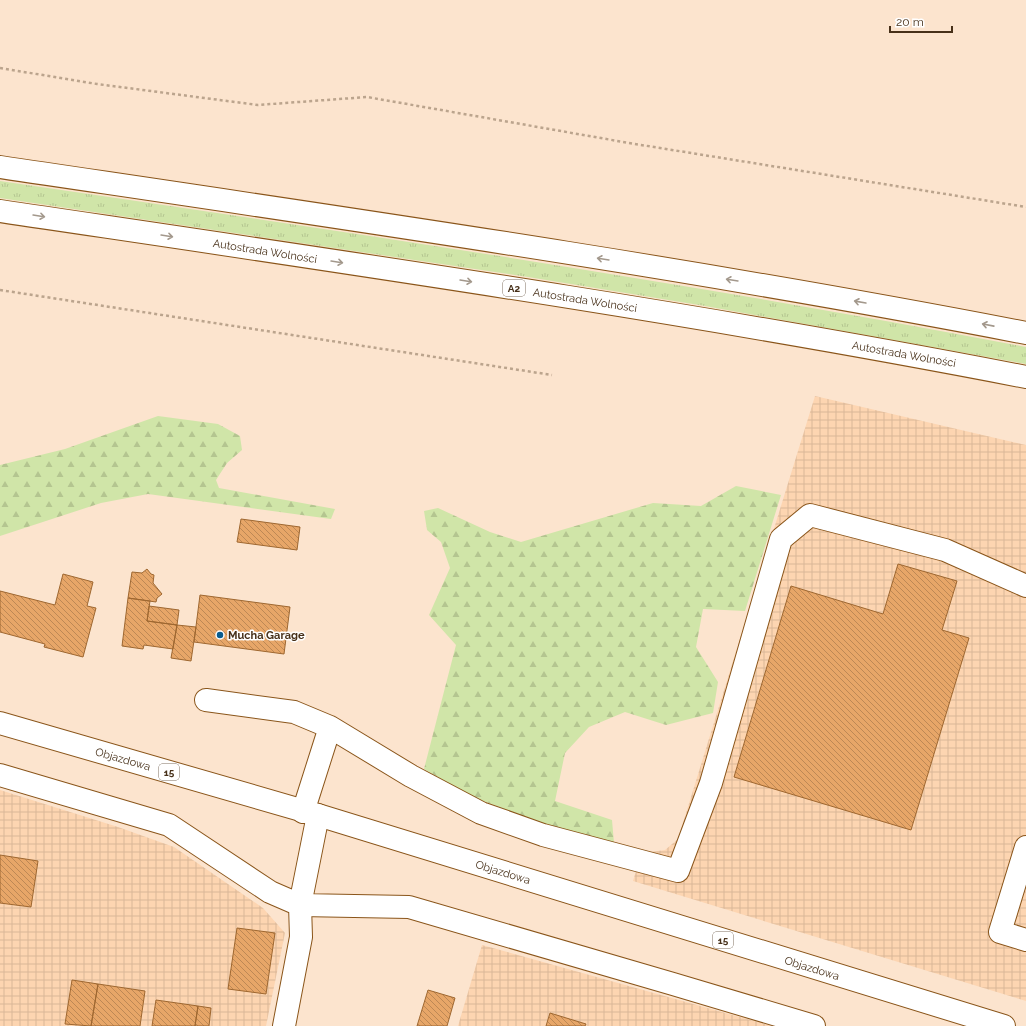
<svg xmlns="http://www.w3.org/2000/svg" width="1026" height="1026" viewBox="0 0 1026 1026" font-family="Raleway,sans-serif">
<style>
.industrial{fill:url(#industrial-grid)}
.grass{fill:url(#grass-tufts)}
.forest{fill:url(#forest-firs)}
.building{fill:url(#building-back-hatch);stroke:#9e6730}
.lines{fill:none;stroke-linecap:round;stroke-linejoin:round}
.minor-casing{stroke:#8a551a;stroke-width:24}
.major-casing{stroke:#8a551a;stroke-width:24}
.highway-casing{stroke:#8a551a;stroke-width:24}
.path{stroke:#bba48d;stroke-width:2.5;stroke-dasharray:3 3;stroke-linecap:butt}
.minor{stroke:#fff;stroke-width:22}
.major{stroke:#fff;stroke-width:22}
.highway{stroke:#fff;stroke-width:22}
.oneway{stroke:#a3988c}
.poi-dot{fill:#095c8e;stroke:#fff;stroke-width:1.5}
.labels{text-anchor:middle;stroke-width:3;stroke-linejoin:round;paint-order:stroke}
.shield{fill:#fff;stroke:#7e6e5e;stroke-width:1}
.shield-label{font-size:10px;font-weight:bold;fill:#473019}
.street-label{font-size:11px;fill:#473019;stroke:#fff}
.poi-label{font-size:11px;font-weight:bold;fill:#473019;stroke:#fff;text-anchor:start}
</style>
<defs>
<pattern id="industrial-grid" width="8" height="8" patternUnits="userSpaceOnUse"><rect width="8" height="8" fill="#fdd5b1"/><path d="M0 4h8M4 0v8" fill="none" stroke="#dab798"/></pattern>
<pattern id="grass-tufts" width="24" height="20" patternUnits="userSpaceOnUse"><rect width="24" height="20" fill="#d0e5a8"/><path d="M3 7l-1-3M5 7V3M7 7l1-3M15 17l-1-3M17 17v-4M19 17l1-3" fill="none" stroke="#b4c590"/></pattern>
<pattern id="forest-firs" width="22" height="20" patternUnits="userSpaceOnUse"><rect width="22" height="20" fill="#d0e5a8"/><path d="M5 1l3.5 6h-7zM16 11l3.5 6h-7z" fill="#b4c590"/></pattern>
<pattern id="building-back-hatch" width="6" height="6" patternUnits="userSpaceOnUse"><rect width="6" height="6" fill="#e7a668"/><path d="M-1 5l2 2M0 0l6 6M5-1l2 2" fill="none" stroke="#bd8855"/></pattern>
</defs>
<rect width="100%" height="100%" fill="#fce4ce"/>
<path class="industrial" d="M815,396L1026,445V1001L633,881L642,851L650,852L665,850L678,839Z
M0,790L118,827L174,847L263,908L285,933L266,1026H0Z
M482,945L772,1026H458Z"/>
<path class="grass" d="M0,181C343,231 686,282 1026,347V364L705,306L528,277L0,198Z"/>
<path class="forest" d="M158,416L218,424L240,436L242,450L227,463L216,480L219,488L335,509L331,519L148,494L101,503L0,536V465L65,449Z
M736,486L781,495L745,611L703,609L696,647L718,682L713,713L666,725L625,712L589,727L565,753L555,801L612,820L614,843L540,823L468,795L424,769L456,645L429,615L450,568L441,542L427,530L424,511L438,508L490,532L521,542L653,503L701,506Z"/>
<path class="building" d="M241,519L300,527L297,550L237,542Z
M898,564L957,581L942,630L969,638L911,830L734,777L791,586L883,614Z
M147,569L151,574L154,575L153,583L162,594L157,598L156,602L128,598L132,572L142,573Z
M63,574L93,582L87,606L96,608L83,657L44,647L45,644L0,632V591L55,605Z
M200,595L290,607L284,654L194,642Z
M128,598L150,601L147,621L177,625L173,649L144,645L143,649L122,646Z
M149,606L179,610L177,625L147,621Z
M177,625L196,627L191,661L171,658Z
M0,855L38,861L31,907L0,903Z
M237,928L275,933L266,994L228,989Z
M72,980L98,984L91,1026L65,1024Z
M98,984L145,991L140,1026H91Z
M428,990L455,998L447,1026H417Z
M156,1000L198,1006L195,1026H152Z
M198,1006L211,1008L209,1026H195Z
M550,1013L586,1024L585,1026H546Z"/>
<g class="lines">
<g class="minor-casing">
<path id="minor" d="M206,700L294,712L330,727
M0,775L169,825L270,892L300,905L301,937L284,1026
M303,812L330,727L411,776L481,813L543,835L678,871L711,783L781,539L810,515L945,550L1026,586
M318,815L300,905L409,907L673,984L814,1026
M1026,847L1000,932L1026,940"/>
</g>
<g class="major-casing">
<path id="major" d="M0,723L318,815L1004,1026"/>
</g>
<g class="highway-casing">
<path id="highway" d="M0,167C343,218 686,267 1026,333
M0,211C343,262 686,311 1026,377"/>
</g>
<path class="path" d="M0,68L97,84L258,105L367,97L629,143L1026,207
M0,290L552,375"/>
<use href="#minor" class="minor"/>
<use href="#major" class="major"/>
<use href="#highway" class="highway"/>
</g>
<defs><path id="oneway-shaft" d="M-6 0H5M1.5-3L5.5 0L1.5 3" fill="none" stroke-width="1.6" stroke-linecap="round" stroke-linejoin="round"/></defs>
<g class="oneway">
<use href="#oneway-shaft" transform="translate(39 216) rotate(9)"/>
<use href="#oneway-shaft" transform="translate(167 236) rotate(9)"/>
<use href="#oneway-shaft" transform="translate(603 259) rotate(-171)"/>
<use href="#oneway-shaft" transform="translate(337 262) rotate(9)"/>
<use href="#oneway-shaft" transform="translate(732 280) rotate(-171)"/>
<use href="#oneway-shaft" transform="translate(466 281) rotate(9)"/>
<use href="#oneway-shaft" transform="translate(860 302) rotate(-170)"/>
<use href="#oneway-shaft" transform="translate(988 325) rotate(-169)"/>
</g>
<circle class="poi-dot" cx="220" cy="635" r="4"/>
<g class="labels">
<g class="shield">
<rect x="503" y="280" width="22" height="16" rx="3"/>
<rect x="159" y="764" width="20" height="16" rx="3"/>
<rect x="713" y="932" width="20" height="16" rx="3"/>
</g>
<g class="shield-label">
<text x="514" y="292">A2</text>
<text x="169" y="776">15</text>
<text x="723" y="944">15</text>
</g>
<g class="street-label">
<text transform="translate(265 251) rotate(9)" y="4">Autostrada Wolności</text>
<text transform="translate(585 300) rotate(9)" y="4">Autostrada Wolności</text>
<text transform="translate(904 354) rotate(10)" y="4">Autostrada Wolności</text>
<text transform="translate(123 759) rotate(16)" y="4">Objazdowa</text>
<text transform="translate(503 872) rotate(17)" y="4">Objazdowa</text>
<text transform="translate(812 968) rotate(17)" y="4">Objazdowa</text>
</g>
<g class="poi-label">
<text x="228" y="639">Mucha Garage</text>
</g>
</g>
<path d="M890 26v6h62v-6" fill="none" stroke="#473019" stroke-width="2"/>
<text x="896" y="26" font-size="12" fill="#473019" stroke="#ffffff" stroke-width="3" paint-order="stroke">20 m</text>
</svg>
